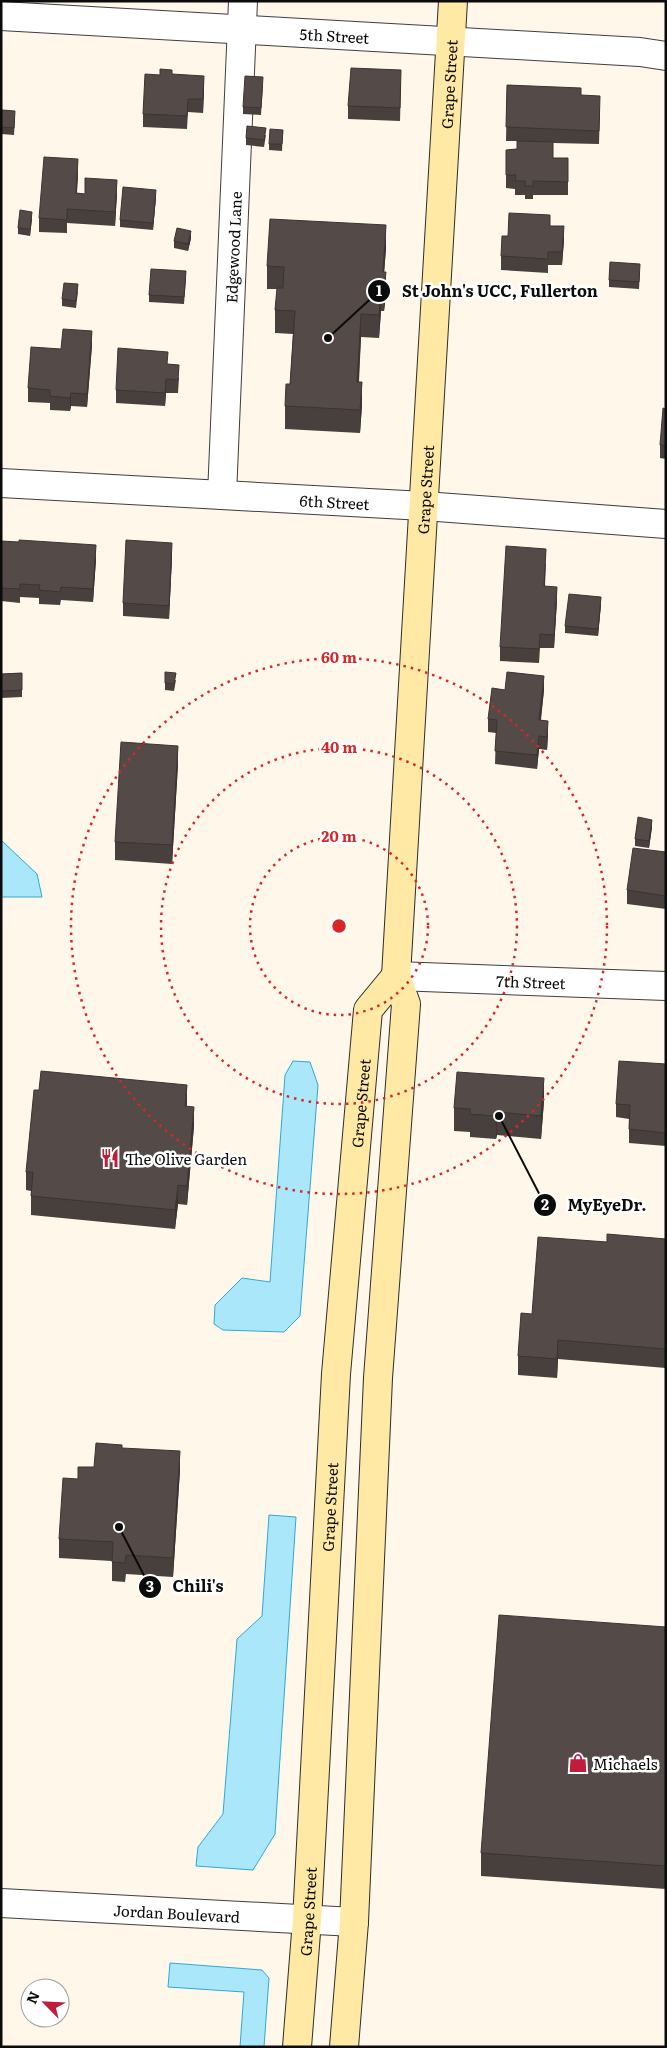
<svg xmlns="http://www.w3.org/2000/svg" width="667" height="2048" viewBox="0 0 667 2048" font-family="Literata,serif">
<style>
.water{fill:#abe7fa;stroke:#2ea9d5}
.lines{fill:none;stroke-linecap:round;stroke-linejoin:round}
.street-casing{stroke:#3e3e3e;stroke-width:30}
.secondary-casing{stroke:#2d2d2d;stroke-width:30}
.street{stroke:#fff;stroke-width:28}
.secondary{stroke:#ffe9a5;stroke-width:28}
.wall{fill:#48403d}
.shaded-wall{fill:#3b3432}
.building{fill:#544a47;stroke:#3b3432}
.ring{fill:none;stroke:#d62828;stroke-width:2.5;stroke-dasharray:2.5 5}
.labels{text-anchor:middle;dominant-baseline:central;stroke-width:5;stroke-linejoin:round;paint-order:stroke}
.street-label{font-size:15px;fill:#0b0b0b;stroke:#fff}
.poi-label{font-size:15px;fill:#0b0b0b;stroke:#fff;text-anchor:start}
.centre{fill:#d62828;stroke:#fff;stroke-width:2.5}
.ring-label{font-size:15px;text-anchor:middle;font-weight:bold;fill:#d62828;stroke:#fff;stroke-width:5;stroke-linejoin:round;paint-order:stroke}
.leader{fill:none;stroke:#0b0b0b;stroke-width:2}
.callout-dot{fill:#0b0b0b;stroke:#fff;stroke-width:2}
.mark-label{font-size:15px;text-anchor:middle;font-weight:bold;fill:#fff}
.callout-label{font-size:16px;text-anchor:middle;font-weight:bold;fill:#0b0b0b;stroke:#fff;stroke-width:5;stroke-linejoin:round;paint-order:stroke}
</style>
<rect width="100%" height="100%" fill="#fff8ea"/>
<g class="water">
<path d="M1 840 37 874 42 897H1Z"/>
<path d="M293 1061 310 1062 318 1085 300 1316 284 1332 223 1330 214 1324 215 1305 242 1278 270 1282 285 1075Z"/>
<path d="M269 1515 296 1517 275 1834 253 1870 196 1866 198 1847 223 1814 237 1639 262 1616Z"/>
<path d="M170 1963 262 1970 269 1978 264 2047H240L244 1992 168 1987Z"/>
</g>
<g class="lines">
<g class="street-casing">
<g id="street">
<path id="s1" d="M1 16 640 52 666 56"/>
<path id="s2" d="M1 483 424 506 666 524"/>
<path id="s3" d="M222 495 243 1"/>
<path id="s4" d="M396 976 666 986"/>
<path id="s5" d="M1 1903 354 1922"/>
</g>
</g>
<g class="secondary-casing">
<g id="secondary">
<path id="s6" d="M297 2047 307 1920 336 1374 368 1010 396 976"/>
<path id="s7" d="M344 2047 354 1922 378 1378 406 1004 396 976 453 1"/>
</g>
</g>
<use href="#street" class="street"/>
<use href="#secondary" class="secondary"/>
</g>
<g class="wall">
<path d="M172 74 204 89 203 113 188 112 187 129 143 127V114L160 75Z"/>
<path d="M263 84 261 115 243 114V107Z"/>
<path d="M401 84 400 121 348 119V106Z"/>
<path d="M507 85 581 95 600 109 599 144 553 143V158H568V195H533V199H525V195H515V189L506 188V150L517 149V141H506Z"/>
<path d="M1 117 15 118 14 135 1 134Z"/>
<path d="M283 130 282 151 269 150V144Z"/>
<path d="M266 135 264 147 246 145V138Z"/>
<path d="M78 172 77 193 85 194 117 193 115 226 67 223V233L39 232V218Z"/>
<path d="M156 197 153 230 120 227V220Z"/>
<path d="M32 218 30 236 18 234V228Z"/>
<path d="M550 226 564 240 562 265H548V273L501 270V256L508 236Z"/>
<path d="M191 238 188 251 174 248V241Z"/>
<path d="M386 248 384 272 386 295 384 311H381L379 338 361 337 359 382 362 405 360 433 285 429V406L290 384 293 334 275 333V310L277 289H267V266Z"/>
<path d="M640 271 639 289 609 287V280Z"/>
<path d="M186 278 184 304 149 302V295Z"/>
<path d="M78 291 76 308 62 306V299Z"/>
<path d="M92 345 87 407 71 406 70 411 50 410V403L28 402V388L61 349Z"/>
<path d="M168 364 179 378 178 393H166L165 406 116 403V390Z"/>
<path d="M666 409V459L660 458V445Z"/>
<path d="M1 541 96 559 93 602 61 600 60 605 39 604V598L20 597V603L1 601Z"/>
<path d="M172 557 169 619 123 616V603Z"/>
<path d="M546 562 545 586 557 600 554 648H540L539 663 500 661V647Z"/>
<path d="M601 604 598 636 565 633V626Z"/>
<path d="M22 673V697L1 698V674Z"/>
<path d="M176 680 174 691 165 690V683Z"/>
<path d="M505 690H544L541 720 548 734 547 750 539 749 537 769 495 764 496 733 488 732V719Z"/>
<path d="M178 764 172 864 115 860V842Z"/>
<path d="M652 827 649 848 635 846V839Z"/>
<path d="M666 852V909L627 904V890Z"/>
<path d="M666 1064V1146L629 1143V1119L616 1117V1104Z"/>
<path d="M544 1101 541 1139 497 1135 496 1139 470 1137V1132L454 1131V1108Z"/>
<path d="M187 1107 194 1126 187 1205 178 1204 175 1229 31 1215V1191L26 1190V1172Z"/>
<path d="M666 1239V1368L558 1359 557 1378 518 1375V1356L532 1314 607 1242Z"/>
<path d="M122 1448 180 1470 173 1577 126 1574 125 1582 112 1581V1561L59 1558V1539L78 1479Z"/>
<path d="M666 1627V1889L481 1876V1853Z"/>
</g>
<g class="shaded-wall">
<path d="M204 76V89L203 113V99Z"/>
<path d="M78 159V172L76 207V193Z"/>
<path d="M117 180V193L115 226V212Z"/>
<path d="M156 190V197L153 230V223Z"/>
<path d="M32 212V218L30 236V229Z"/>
<path d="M386 225V248L383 288V272Z"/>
<path d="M564 226V240L562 265V252Z"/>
<path d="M191 231V238L188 251V244Z"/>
<path d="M386 272V295L384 311V288Z"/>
<path d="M381 288V311L379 338V315Z"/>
<path d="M361 314V337L357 405V382Z"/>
<path d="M92 331V345L87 407V394Z"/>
<path d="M166 379V393L165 406V393Z"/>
<path d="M362 382V405L360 433V410Z"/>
<path d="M71 393V406L70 411V398Z"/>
<path d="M172 543V557L169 619V606Z"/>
<path d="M96 545V559L93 602V589Z"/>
<path d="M557 587V600L554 648V635Z"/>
<path d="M601 597V604L598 636V629Z"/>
<path d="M544 676V690L539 733V720Z"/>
<path d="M548 721V734L547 750V737Z"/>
<path d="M539 736V749L537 769V755Z"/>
<path d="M178 746V764L172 864V845Z"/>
<path d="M652 820V827L649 848V841Z"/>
<path d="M544 1078V1101L541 1139V1116Z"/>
<path d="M187 1085V1104L185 1125V1106Z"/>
<path d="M194 1107V1126L187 1205V1186Z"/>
<path d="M497 1112V1135L496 1139V1116Z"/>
<path d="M178 1185V1204L175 1229V1210Z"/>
<path d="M558 1340V1359L557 1378V1359Z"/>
<path d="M180 1451V1470L173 1577V1558Z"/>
</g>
<g class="building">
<path d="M351 68 401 70 400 108 348 106Z"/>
<path d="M160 69 172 70V74L204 76 203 99H188L187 116 143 114 145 74 160 75Z"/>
<path d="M245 76 263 77 261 108 243 107Z"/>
<path d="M507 85 581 88V95L600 96 599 131 506 127Z"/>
<path d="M2 110 15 111 14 128 1 127Z"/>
<path d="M247 126 266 128 264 140 246 138Z"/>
<path d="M270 129 283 130 282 144H269Z"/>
<path d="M517 141 553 142V158H568V182L533 181V186H525V181H515L516 175H506V150L517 149Z"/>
<path d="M44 157 78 159 76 193 85 194V178L117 180 115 212 67 209V220L39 218Z"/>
<path d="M123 187 156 190 153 223 120 220Z"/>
<path d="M20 210 32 212 30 229 18 228Z"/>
<path d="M509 213 550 215V226H564L562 252H548V259L501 256 502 236H508Z"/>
<path d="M270 219 386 225 383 272H386L384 288H381L379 315 361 314 357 382H362L360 410 285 406 286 384H290L295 311 275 310 277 288H283L284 267 267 266Z"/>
<path d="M177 228 191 231 188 244 174 241Z"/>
<path d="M610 262 640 264 639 282 609 280Z"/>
<path d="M151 269 186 271 184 297 149 295Z"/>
<path d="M64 283 78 284 76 301 62 299Z"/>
<path d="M63 329 92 331 87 394 71 393 70 398 50 396V390L28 388 31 347 61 349Z"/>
<path d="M118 348 168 352 167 364 179 365 178 380 166 379 165 393 116 390Z"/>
<path d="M663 408 666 409V446L660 445Z"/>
<path d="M19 540 96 545 93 589 61 587 60 592 39 590 40 585 20 584V589L1 588V541L19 542Z"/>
<path d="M126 540 172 543 169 606 123 603Z"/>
<path d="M506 546 546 549 544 586 557 587 554 635 540 634 539 649 500 647Z"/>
<path d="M569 594 601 597 598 629 565 626Z"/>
<path d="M165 672 176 673 174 684 165 683Z"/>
<path d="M507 672 544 676 539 720 548 721 547 737 539 736 537 755 495 751 497 720 488 719 492 688 505 690Z"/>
<path d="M22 673V690L1 691V674Z"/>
<path d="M121 742 178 746 172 845 115 842Z"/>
<path d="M638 817 652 820 649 841 635 839Z"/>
<path d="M633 848 666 852V896L627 890Z"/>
<path d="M619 1061 666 1064V1133L629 1129 630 1105 616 1104Z"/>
<path d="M41 1071 187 1085 185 1106 194 1107 187 1186 178 1185 175 1210 31 1196 33 1172H26L34 1090H39Z"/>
<path d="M457 1072 544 1078 541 1116 497 1112 496 1116 470 1114V1109L454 1108Z"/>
<path d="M607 1234 666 1239V1349L558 1340 557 1359 518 1356 521 1313 532 1314 538 1237 607 1242Z"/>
<path d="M96 1443 122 1445V1448L180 1451 173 1558 126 1555 125 1563 112 1562 113 1542 59 1539 63 1478 78 1479V1467H94Z"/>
<path d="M499 1615 666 1627V1866L481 1853Z"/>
</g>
<g class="ring">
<circle cx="339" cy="926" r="89"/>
<circle cx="339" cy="926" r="178"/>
<circle cx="339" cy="926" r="268"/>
</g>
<defs>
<g id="restaurant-bare" transform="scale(1.5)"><path d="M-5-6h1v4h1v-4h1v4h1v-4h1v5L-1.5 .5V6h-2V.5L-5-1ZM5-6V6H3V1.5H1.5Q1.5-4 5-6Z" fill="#c21c3b" stroke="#fff" stroke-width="2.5" paint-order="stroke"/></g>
<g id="shop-bare" transform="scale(1.5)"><path d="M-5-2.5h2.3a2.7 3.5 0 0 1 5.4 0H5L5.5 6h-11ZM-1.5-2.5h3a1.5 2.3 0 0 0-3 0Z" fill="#c21c3b" stroke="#fff" stroke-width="2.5" paint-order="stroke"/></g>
</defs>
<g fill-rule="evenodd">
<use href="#restaurant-bare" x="110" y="1158"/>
<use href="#shop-bare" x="578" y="1763"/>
</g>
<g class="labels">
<g class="street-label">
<text stroke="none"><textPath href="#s1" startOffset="334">5th Street</textPath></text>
<text stroke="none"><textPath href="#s7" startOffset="1968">Grape Street</textPath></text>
<text stroke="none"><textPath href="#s3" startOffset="248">Edgewood Lane</textPath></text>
<text stroke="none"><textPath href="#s7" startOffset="1562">Grape Street</textPath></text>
<text stroke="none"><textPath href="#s2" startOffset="334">6th Street</textPath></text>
<text stroke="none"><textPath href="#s4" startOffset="135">7th Street</textPath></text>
<text stroke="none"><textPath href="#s6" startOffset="946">Grape Street</textPath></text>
<text stroke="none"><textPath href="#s6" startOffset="541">Grape Street</textPath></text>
<text stroke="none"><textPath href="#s6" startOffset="136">Grape Street</textPath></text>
<text stroke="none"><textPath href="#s5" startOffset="176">Jordan Boulevard</textPath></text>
</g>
<g class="poi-label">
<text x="125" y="1158">The Olive Garden</text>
<text x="593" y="1763">Michaels</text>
</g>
</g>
<circle cx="339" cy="926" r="8" class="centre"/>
<g class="ring-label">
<text x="339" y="663">60 m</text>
<text x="339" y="753">40 m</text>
<text x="339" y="842">20 m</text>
</g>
<path class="leader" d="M328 338L379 291M499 1116L545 1205M119 1527L150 1587"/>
<g class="callout-dot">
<circle cx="328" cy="338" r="5"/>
<circle cx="499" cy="1116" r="5"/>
<circle cx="119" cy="1527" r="5"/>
<circle cx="379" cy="291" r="12"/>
<circle cx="545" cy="1205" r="12"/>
<circle cx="150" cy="1587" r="12"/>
</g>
<g class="mark-label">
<text x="379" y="296">1</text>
<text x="545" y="1210">2</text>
<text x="150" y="1592">3</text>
</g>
<g class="callout-label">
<text x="500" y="297">St John's UCC, Fullerton</text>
<text x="607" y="1211">MyEyeDr.</text>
<text x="198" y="1592">Chili's</text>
</g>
<rect width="667" height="2048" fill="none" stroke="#0b0b0b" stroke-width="5"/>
<g transform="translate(45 2003) rotate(294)"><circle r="24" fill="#ffffff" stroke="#9d9d9d"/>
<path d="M0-4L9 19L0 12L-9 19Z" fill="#c21c3b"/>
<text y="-8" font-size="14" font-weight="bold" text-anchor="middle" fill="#0b0b0b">N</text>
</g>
</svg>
